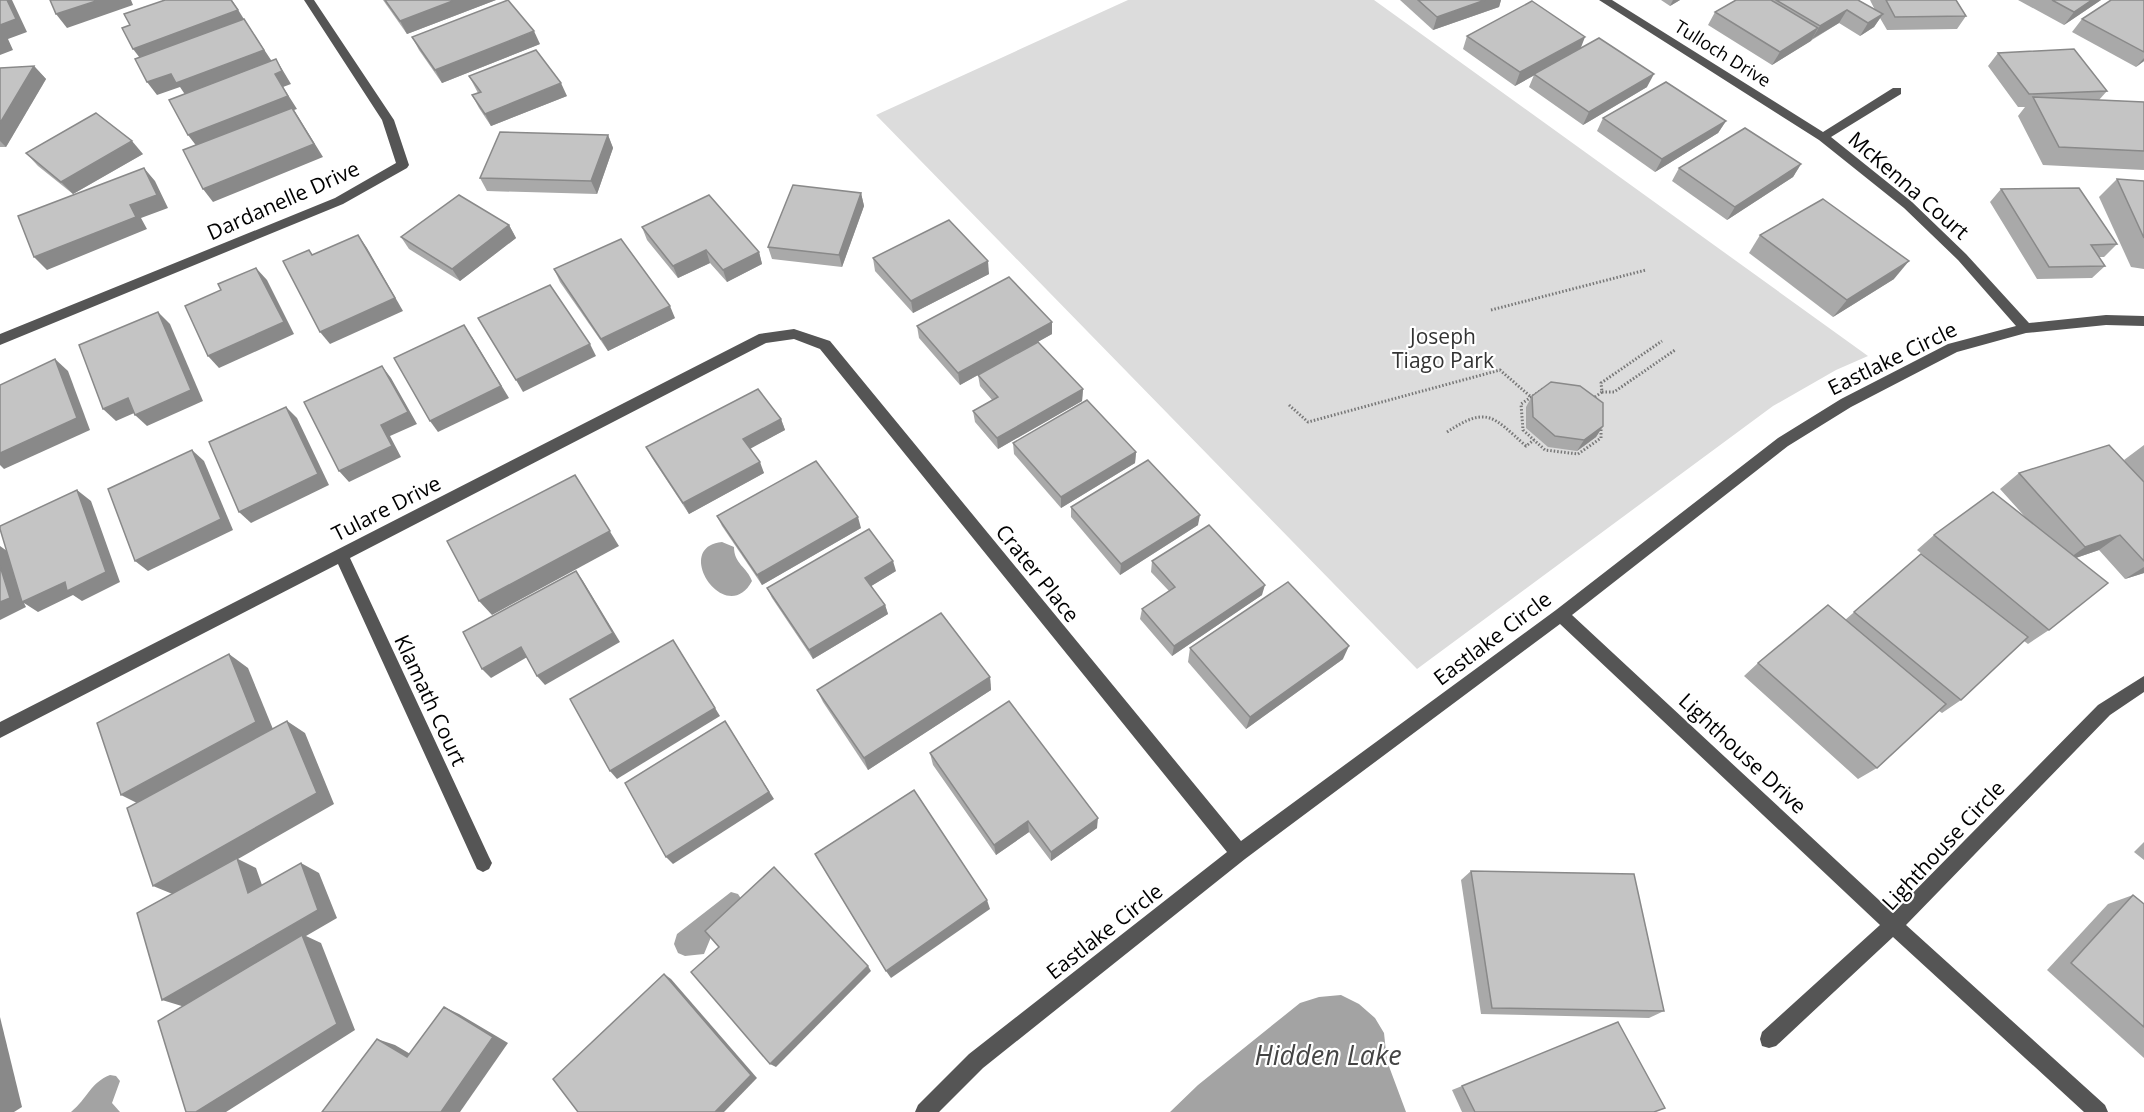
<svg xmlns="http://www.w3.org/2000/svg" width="2144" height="1112" viewBox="0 0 2144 1112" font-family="'Open Sans',sans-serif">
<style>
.green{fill:#dcdcdc}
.water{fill:#a3a3a3}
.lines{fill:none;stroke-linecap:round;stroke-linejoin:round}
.path{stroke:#777;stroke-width:3;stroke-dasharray:1.5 2;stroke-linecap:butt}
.minor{fill:#555;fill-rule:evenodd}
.wall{fill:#a9a9a9}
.shaded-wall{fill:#898989}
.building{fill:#c4c4c4;stroke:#898989;stroke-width:1.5}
.labels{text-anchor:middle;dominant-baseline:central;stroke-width:4.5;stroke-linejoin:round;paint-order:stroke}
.far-street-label{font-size:18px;fill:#000;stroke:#fff}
.street-label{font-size:21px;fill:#000;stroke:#fff}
.park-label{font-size:21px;fill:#333;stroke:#fff}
.near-water-label{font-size:27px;font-style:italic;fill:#444;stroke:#fff}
</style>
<rect width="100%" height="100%" fill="#fff"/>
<path class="green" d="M1128 0H1374L1868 356 1836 370 1773 406 1417 669 876 115Z"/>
<g class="water">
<path d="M722 542 734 547C734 564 747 567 752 581 726 629 671 547 722 542Z"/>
<path d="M731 892 738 894 742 900 711 937 704 954 685 956 678 953 674 944 677 934Z"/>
<path d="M1341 995 1359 1004 1375 1018 1384 1033 1387 1061 1406 1112H1170L1198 1085 1300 1003 1319 997Z"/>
<path d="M110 1075 116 1076 120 1081 112 1103 120 1112H71C88 1098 90 1083 110 1075Z"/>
</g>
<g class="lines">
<g class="path">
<path d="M1491 310 1646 270"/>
<path d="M1543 389 1574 394 1601 414V438L1578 454 1545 450 1523 430 1521 404Z"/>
<path d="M1602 392H1614L1675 350"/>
<path d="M1592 399 1602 392 1601 383 1662 341"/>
<path d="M1289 405 1308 422 1500 370 1531 397"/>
<path d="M1447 432C1488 405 1493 417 1526 446L1534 440"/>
</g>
<g class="minor">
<path d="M304 0H314L394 120 409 165 407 168 343 204 0 345V334L335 198 396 163 382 120Z"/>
<path d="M1599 0H1612L1823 132 1893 88H1901V94L1831 137 1912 202 1966 254 2029 323 2106 315 2144 316V326L2106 325 2026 333 1957 352 1851 407 1788 446 1572 615 1893 913 2098 705 2144 676V692L2110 715 1906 925 2105 1105 2108 1112H2084L1893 937 1776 1046 1769 1048 1762 1046 1760 1039 1762 1032 1880 925 1560 624 1245 859 983 1068 939 1112H915L918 1105 969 1054 1227 852 820 349 794 339 766 343 350 558 489 857 492 863 489 869 483 872 477 869 338 564 0 738V722L759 334 794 329 830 341 1241 841 1556 610 1778 438 1841 399 1948 344 2016 326 1958 260 1904 208 1819 140Z"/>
</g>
</g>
<g class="wall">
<path d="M383 0H496L407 34Z"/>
<path d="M1400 0H1501L1499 7 1433 30Z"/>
<path d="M1661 0H1680L1670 6Z"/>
<path d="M1736 0H1858L1875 10 1870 0H1956L1966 16 1957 29 1887 30 1880 18 1874 27 1860 36 1839 23 1772 65 1708 25 1715 12Z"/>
<path d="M2018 0H2101L2064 25Z"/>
<path d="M2144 0V61L2136 67 2072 32 2082 19Z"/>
<path d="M1467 36 1580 49 1647 87 1583 125 1529 87 1534 75 1515 86 1463 49Z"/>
<path d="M412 37 540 44 442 83 419 50Z"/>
<path d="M1998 53 2107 91 2099 100 2144 102V170L2043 165 2018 116 2025 107H2018L1988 66Z"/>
<path d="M34 66 46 79 6 147H0V68Z"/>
<path d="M469 76 567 96 491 126 479 108 472 95 478 93Z"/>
<path d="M1603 118 1726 121 1718 133 1655 172 1597 131Z"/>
<path d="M608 135 613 148 597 194 487 191 480 178Z"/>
<path d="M26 153 143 154 73 194 38 166Z"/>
<path d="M1801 164 1793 177 1727 220 1672 181 1679 168Z"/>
<path d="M2117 179 2144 181V269L2131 267 2099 197Z"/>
<path d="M2001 189 2117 244 2104 257H2099L2105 266 2092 278 2037 279 1990 202Z"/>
<path d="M861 193 864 206 842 267 772 259 768 247Z"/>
<path d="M509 225 516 238 460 281 409 249 401 237Z"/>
<path d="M642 227 759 252 762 264 727 282 710 263 678 278 647 240Z"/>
<path d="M1760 235 1894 279 1833 317 1749 253Z"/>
<path d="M873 258 989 274 913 313 875 271Z"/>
<path d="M554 269 675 318 608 351 560 282Z"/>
<path d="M1052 322V334L960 385 919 338 917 326Z"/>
<path d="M978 375 1083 389 1082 401 998 449 975 422 973 411 992 400 980 386Z"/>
<path d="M1532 396 1603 426 1596 437 1577 451 1548 447 1526 428V407Z"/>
<path d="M781 419 785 430 750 448 764 473 689 514 652 458 646 447Z"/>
<path d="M1013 443 1136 452 1135 463 1061 508 1014 454Z"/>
<path d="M2144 445V573L2125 579 2099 550 2076 558 2049 630 2028 644 2024 641 1961 700 1942 713 1939 711 1877 768 1858 779 1744 676 1758 663 1845 620 1904 569 1929 560 1917 550 1934 535 2027 519 2000 489 2019 473 2126 463 2124 460Z"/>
<path d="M1071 507 1198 525 1120 575 1071 517Z"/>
<path d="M717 516 861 528 762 585 722 526Z"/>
<path d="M1152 561 1262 595 1172 656 1140 619 1142 609 1169 591 1151 572Z"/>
<path d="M896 571 871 586 885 605 888 614 813 659 772 598 767 588Z"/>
<path d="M1190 648 1343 659 1246 729 1188 662Z"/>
<path d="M990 677 991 690 868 770 823 702 817 690Z"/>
<path d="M930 753 1097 828 1051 861 1029 832 996 855 933 765Z"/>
<path d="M2144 842V860L2134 852Z"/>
<path d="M1471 871 1664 1011 1649 1018 1481 1014 1461 880Z"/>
<path d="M2133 895 2144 904V1058L2047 970 2108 904Z"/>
<path d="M1462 1086 1654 1112H1462L1452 1090Z"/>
</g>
<g class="shaded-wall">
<path d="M7 0H12L27 32 8 39 13 50 0 55V25Z"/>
<path d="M99 0H131L133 5 67 28 56 14Z"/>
<path d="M232 0 247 24 143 62 133 49Z"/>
<path d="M455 0H496L407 34 400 21Z"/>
<path d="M1485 0H1501L1499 7 1433 30 1437 17Z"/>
<path d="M1673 0H1680L1670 6Z"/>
<path d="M2092 0H2101L2064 25 2074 12Z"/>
<path d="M1847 10 1839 23 1812 39 1820 26Z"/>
<path d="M1883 14 1874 27 1860 36 1868 23Z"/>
<path d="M244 19 273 63 186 96 180 87 157 95 147 82Z"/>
<path d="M1818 28 1811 41 1772 65 1780 52Z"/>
<path d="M534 31 540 44 442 83 435 70Z"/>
<path d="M1585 37 1580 50 1515 86 1520 72Z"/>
<path d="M2144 58V61L2136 67Z"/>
<path d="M276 59 291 84 283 87 297 109 294 110 323 157 213 202 203 189 198 148 188 135 275 74Z"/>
<path d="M34 66 46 79 6 147 0 141V123Z"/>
<path d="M1654 74 1647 87 1583 125 1589 112Z"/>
<path d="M561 83 567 96 491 126 485 114Z"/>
<path d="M1726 121 1718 133 1655 172 1662 159Z"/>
<path d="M608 135 613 148 597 194 591 181Z"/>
<path d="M132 141 143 154 73 194 61 182Z"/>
<path d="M1801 164 1793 177 1727 220 1735 207Z"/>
<path d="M144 168 155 181 168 208 141 218 147 229 47 270 34 257 130 205Z"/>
<path d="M861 193 864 206 842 267 839 255Z"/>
<path d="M509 225 516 238 460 281 452 269Z"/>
<path d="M358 235 367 248 403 311 330 344 320 332Z"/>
<path d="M706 250 710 263 678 278 673 266Z"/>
<path d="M759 252 762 264 727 282 723 270Z"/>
<path d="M988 261 989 274 913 313 911 301Z"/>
<path d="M1909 261 1894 279 1833 317 1847 300Z"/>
<path d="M256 268 267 280 294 334 219 368 208 356Z"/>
<path d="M670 306 675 318 608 351 601 339Z"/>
<path d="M158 312 170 324 203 401 147 426 135 415Z"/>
<path d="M1052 322V334L960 385 958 373Z"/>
<path d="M472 337 509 398 438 432 430 421Z"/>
<path d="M590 344 596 356 523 392 516 380Z"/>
<path d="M55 359 68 371 90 430 4 469 0 465V453Z"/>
<path d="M382 366 391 378 417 424 390 436 401 457 349 482 339 471 381 425Z"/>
<path d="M1083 389 1082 401 998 449 997 438Z"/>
<path d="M128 398 141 410 116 421 103 409Z"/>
<path d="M286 407 297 418 329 485 251 523 239 512Z"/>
<path d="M781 419 785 430 748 450 743 439Z"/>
<path d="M1603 426 1596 437 1577 451 1584 440Z"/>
<path d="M192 450 204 461 233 530 148 571 135 561Z"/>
<path d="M1136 452 1135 463 1061 508V497Z"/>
<path d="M760 462 764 473 689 514 683 503Z"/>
<path d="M575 475 619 546 492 615 479 601Z"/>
<path d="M77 490 91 501 120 582 82 601 73 595 38 612 24 603 26 607 0 620V546L7 551Z"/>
<path d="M1200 515 1198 525 1120 575 1121 564Z"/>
<path d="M858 517 861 528 762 585 757 575Z"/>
<path d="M2120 535 2099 550 2064 562 2085 547Z"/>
<path d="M893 561 896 571 868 588 865 578Z"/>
<path d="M2144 567V573L2125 579Z"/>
<path d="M576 571 583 581 620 642 545 685 537 676Z"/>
<path d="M1265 585 1262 595 1172 656 1174 646Z"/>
<path d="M885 605 888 614 813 659 809 650Z"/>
<path d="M673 640 720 716 617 779 610 771Z"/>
<path d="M1349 646 1343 659 1246 729 1250 717Z"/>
<path d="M521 647 529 656 491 678 482 669Z"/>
<path d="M229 654 248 668 275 734 143 806 121 795Z"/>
<path d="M990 677 991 690 868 770 864 758Z"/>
<path d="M287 721 305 733 334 804 238 859 256 868 268 902 248 893 175 895 153 886Z"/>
<path d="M725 721 774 799 673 864 666 857Z"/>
<path d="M1098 818 1097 828 1051 861V852Z"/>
<path d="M1028 821 1029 832 996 855 994 845Z"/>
<path d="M301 863 319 873 337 918 306 936 321 943 355 1030 226 1112H196L185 1007 162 1000Z"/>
<path d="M987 900 990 909 891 978 886 971Z"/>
<path d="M868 966 871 971 776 1067 770 1064Z"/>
<path d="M664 974 671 979 757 1078 724 1112H715Z"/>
<path d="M444 1007 459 1014 508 1043 460 1112H441Z"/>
<path d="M0 1017 22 1107 14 1112H0Z"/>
<path d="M377 1039 395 1045 424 1062 407 1057Z"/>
</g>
<g class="building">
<path d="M0 0H7L16 19 0 25Z"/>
<path d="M50 0H99L56 14Z"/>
<path d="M165 0H231L238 10 133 49 122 28 130 25 124 14Z"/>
<path d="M385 0H455L400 21Z"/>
<path d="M508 0 534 31 435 70 412 37Z"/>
<path d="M1418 0H1485L1437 17Z"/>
<path d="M1736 0H1771L1818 28 1780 52 1715 12Z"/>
<path d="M1776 0H1858L1883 14 1868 23 1847 10 1820 26Z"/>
<path d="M1886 0H1956L1966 16 1895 17Z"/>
<path d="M2052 0H2092L2074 12Z"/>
<path d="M2111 0H2144V52L2082 19Z"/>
<path d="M1532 1 1585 37 1520 72 1467 36Z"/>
<path d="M244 19 264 50 176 83 171 74 147 82 135 59Z"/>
<path d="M1599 38 1654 74 1589 112 1534 74Z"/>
<path d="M2074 49 2107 91 2029 94 1998 53Z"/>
<path d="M536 50 561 83 485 114 472 95 481 92 469 76Z"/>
<path d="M276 59 282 71 275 74 288 96 188 135 169 100Z"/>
<path d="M34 66 0 123V68Z"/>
<path d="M1666 82 1726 121 1662 159 1603 118Z"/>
<path d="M2033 97 2144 102V151L2059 147Z"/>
<path d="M292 108 314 144 203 189 183 150Z"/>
<path d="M96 113 132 141 61 182 26 153Z"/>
<path d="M1745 128 1801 164 1735 207 1679 168Z"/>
<path d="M500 132 608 135 591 181 480 178Z"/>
<path d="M144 168 157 195 130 205 136 217 34 257 18 216Z"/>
<path d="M2117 179 2144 181V238Z"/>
<path d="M793 185 861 193 839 255 768 247Z"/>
<path d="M2079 188 2117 244 2091 245 2105 266 2049 267 2001 189Z"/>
<path d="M459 195 509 225 452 269 401 237Z"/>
<path d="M709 195 759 252 723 270 706 250 673 266 642 227Z"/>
<path d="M1823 199 1909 261 1847 300 1760 235Z"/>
<path d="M949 220 988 261 911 301 873 258Z"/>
<path d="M358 235 395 298 320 332 283 261 309 250 312 255Z"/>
<path d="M621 239 670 306 601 339 554 269Z"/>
<path d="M256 268 284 322 208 356 185 306 221 290 218 284Z"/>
<path d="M1009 277 1052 322 958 373 917 326Z"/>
<path d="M550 285 590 344 516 380 478 318Z"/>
<path d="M158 312 191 390 135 415 128 398 103 409 79 345Z"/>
<path d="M464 325 501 386 430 421 394 358Z"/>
<path d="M1038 342 1083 389 997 438 973 411 998 397 978 375Z"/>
<path d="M55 359 77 418 0 453V385Z"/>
<path d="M382 366 408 412 381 425 392 446 339 471 304 402Z"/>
<path d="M1551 382 1580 386 1603 403V426L1584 440 1555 436 1533 417 1532 396Z"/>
<path d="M758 389 781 419 743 439 760 462 683 503 646 447Z"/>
<path d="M1087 400 1136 452 1061 497 1013 443Z"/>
<path d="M286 407 318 474 239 512 209 442Z"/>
<path d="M2109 445 2144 482V561L2120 535 2085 547 2019 473Z"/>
<path d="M192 450 221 519 135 561 108 489Z"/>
<path d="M1148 460 1200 515 1121 564 1071 507Z"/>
<path d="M816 461 858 517 757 575 717 516Z"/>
<path d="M575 475 610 531 479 601 447 541Z"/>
<path d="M77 490 106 572 67 591 65 582 22 602 0 529V526Z"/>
<path d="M1993 492 2108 583 2049 630 1934 535Z"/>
<path d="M1209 525 1265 585 1174 646 1142 609 1175 587 1152 561Z"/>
<path d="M869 529 893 561 865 578 885 605 809 650 767 588Z"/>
<path d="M1921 554 2028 637 1961 700 1854 612Z"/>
<path d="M0 566 10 598 0 602Z"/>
<path d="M576 571 613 633 537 676 521 647 482 669 463 632Z"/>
<path d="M1288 582 1349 646 1250 717 1190 648Z"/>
<path d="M1828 605 1946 704 1877 768 1758 663Z"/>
<path d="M941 613 990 677 864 758 817 690Z"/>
<path d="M673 640 715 708 610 771 570 699Z"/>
<path d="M229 654 256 722 121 795 97 723Z"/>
<path d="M1009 701 1098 818 1051 852 1028 821 994 845 930 753Z"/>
<path d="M287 721 317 793 153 886 127 808Z"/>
<path d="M725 721 769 792 666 857 625 783Z"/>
<path d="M914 790 987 900 886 971 815 854Z"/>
<path d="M237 858 248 893 301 863 318 910 162 1000 137 913Z"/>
<path d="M774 867 868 966 770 1064 691 972 719 947 705 931Z"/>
<path d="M1471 871 1634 874 1664 1011 1492 1008Z"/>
<path d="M2133 895 2144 904V1027L2071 963Z"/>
<path d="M302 935 337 1024 196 1112H186L158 1021Z"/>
<path d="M664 974 751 1075 715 1112H578L553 1079Z"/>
<path d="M444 1007 493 1037 441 1112H322L377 1039 407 1057Z"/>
<path d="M1618 1022 1665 1108 1654 1112H1475L1462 1086Z"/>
</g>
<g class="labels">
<g class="far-street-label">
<text transform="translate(1723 53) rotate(32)">Tulloch Drive</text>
</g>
<g class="street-label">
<text transform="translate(1909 185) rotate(41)">McKenna Court</text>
<text transform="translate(283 200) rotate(-24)">Dardanelle Drive</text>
<text transform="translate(1892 358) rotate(-26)">Eastlake Circle</text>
<text transform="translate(386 508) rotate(-27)">Tulare Drive</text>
<text transform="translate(1038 573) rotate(51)">Crater Place</text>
<text transform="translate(1492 638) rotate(-37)">Eastlake Circle</text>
<text transform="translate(431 700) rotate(65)">Klamath Court</text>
<text transform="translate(1743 753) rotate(43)">Lighthouse Drive</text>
<text transform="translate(1943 845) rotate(-47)">Lighthouse Circle</text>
<text transform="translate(1104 931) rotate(-38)">Eastlake Circle</text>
</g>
<g class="park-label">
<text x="1443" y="336">Joseph<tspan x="1443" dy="24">Tiago Park</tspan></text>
</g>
<g class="near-water-label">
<text x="1328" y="1054">Hidden Lake</text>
</g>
</g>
</svg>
